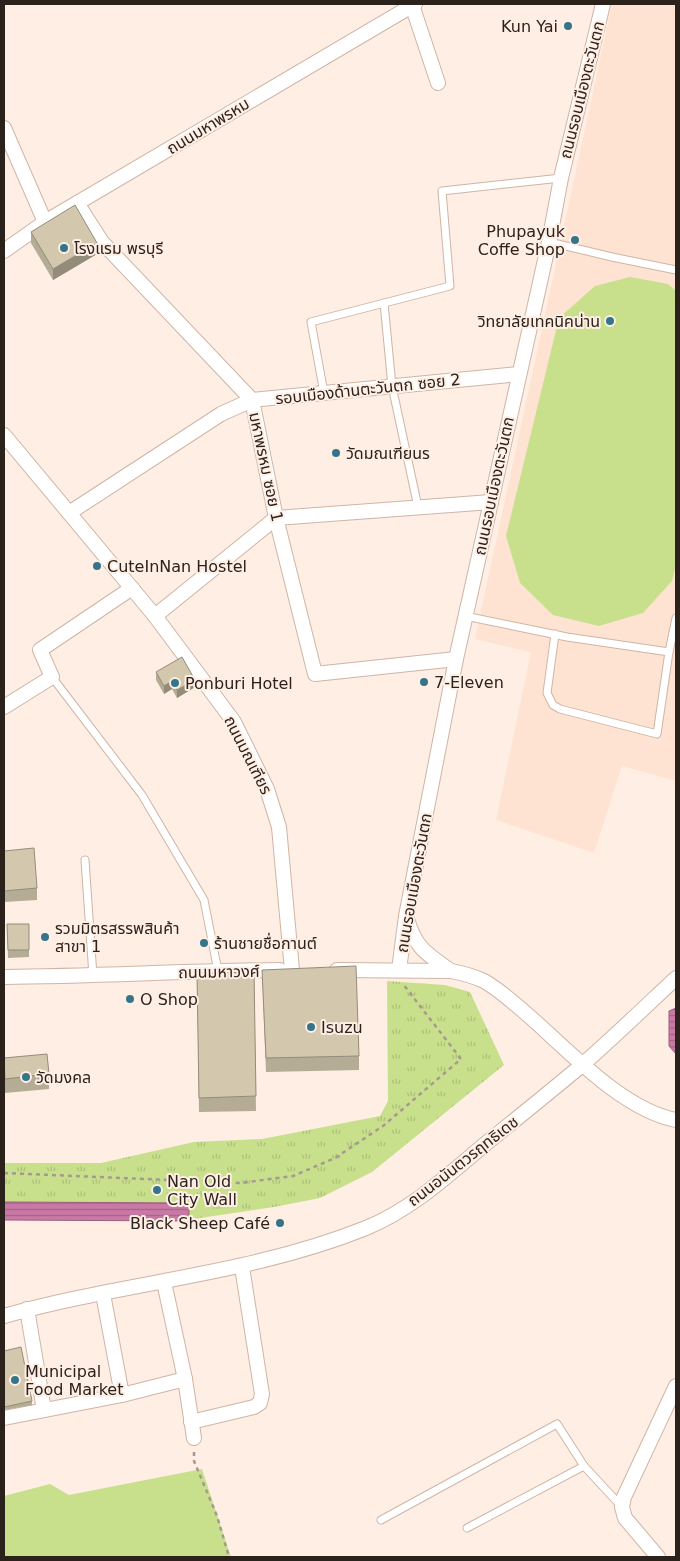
<svg xmlns="http://www.w3.org/2000/svg" width="680" height="1561" viewBox="0 0 680 1561" font-family="'DejaVu Sans','Noto Sans Thai',sans-serif">
<style>
.built{fill:#ffe3d2}
.grass{fill:#c8e08c}
.park{fill:url(#park-tufts)}
.water{fill:url(#water-rules);stroke:#9b5f7d}
.lines{fill:none;stroke-linecap:round;stroke-linejoin:round}
.lane-casing{stroke:#cfb5a5;stroke-width:9}
.street-casing{stroke:#cfb5a5;stroke-width:16}
.path{stroke:#a79991;stroke-width:2.5;stroke-dasharray:4 4;stroke-linecap:butt}
.lane{stroke:#fff;stroke-width:7}
.street{stroke:#fff;stroke-width:14}
.wall{fill:#b5ac96}
.shaded-wall{fill:#948c7a}
.building{fill:#d3c8ae;stroke:#948c7a}
.poi-dot{fill:#36748a;stroke:#feeee4;stroke-width:2}
.labels{text-anchor:middle;dominant-baseline:central;stroke-width:4;stroke-linejoin:round;paint-order:stroke}
.poi-label{font-size:16px;fill:#2c221c;stroke:#feeee4;text-anchor:start}
.street-label{font-size:16px;fill:#2c221c;stroke:#feeee4}
</style>
<defs>
<pattern id="park-tufts" width="24" height="20" patternUnits="userSpaceOnUse" patternTransform="scale(1.25)"><rect width="24" height="20" fill="#c8e08c"/><path d="M3 7l-1-3M5 7V3M7 7l1-3M15 17l-1-3M17 17v-4M19 17l1-3" fill="none" stroke="#acc078"/></pattern>
<pattern id="water-rules" width="6" height="5" patternUnits="userSpaceOnUse" patternTransform="scale(1.25)"><rect width="6" height="5" fill="#ca79a6"/><path d="M0 2.5h6" fill="none" stroke="#a46386"/></pattern>
</defs>
<rect width="100%" height="100%" fill="#feeee4"/>
<path class="built" d="M612 4H676V781L622 766 594 853 496 820 531 652 475 639Z"/>
<g class="grass">
<path d="M630 277 668 284 676 291V564L672 581 643 613 599 626 553 615 520 583 506 536 559 318 595 286Z"/>
<path d="M202 1469 231 1557H4V1496L50 1484 69 1495Z"/>
</g>
<path class="park" d="M387 981 445 985 470 992 504 1065 372 1172 320 1198 274 1207 193 1219 4 1218V1163H101L194 1142 262 1139 380 1116 388 1101Z"/>
<g class="water">
<path d="M676 1008V1054L669 1046V1011Z"/>
<path d="M4 1202 189 1203V1221L4 1220Z"/>
</g>
<g class="lines">
<g class="lane-casing">
<g id="lane">
<path d="M549 242 612 257 676 270"/>
<path d="M384 303 392 386 418 507"/>
<path d="M324 393 311 322 450 286 442 191 561 178"/>
<path d="M465 616 567 637 669 652"/>
<path d="M555 634 547 693 553 705 560 709 657 734 669 652 676 618"/>
<path d="M52 677 142 795 204 900 218 971"/>
<path d="M85 860 93 976"/>
<path d="M381 1520 557 1424 584 1466 622 1507"/>
<path d="M467 1528 584 1466"/>
</g>
</g>
<g class="street-casing">
<g id="street">
<path d="M412 5 438 83"/>
<path d="M4 128 45 222"/>
<path d="M77 203 102 242 252 400 276 518 315 674 456 659"/>
<path d="M4 251 45 222 415 4"/>
<path d="M4 435 155 616 234 722 267 789 279 827 292 970"/>
<path d="M69 513 221 414 252 400 519 374"/>
<path d="M155 616 276 518 491 502"/>
<path d="M4 707 52 677 40 650 132 588"/>
<path d="M407 919C416 949 427 954 451 971"/>
<path d="M337 970 451 971C462 973 473 976 484 981 500 990 515 1004 529 1016 569 1051 623 1110 676 1120"/>
<path d="M399 970 406 916 456 659 549 242 561 178 603 4"/>
<path d="M4 977C96 976 188 971 280 970"/>
<path d="M164 1282 185 1379 194 1438"/>
<path d="M103 1294 122 1395"/>
<path d="M27 1309 44 1410"/>
<path d="M4 1316C123 1282 249 1275 366 1228 413 1209 450 1173 489 1141 520 1116 551 1091 582 1065 614 1037 645 1007 676 978"/>
<path d="M4 1418 122 1395 185 1379"/>
<path d="M191 1422 254 1407 260 1403 262 1394 242 1267"/>
<path d="M658 1557 625 1518 622 1507 624 1497 676 1386"/>
</g>
</g>
<g class="path">
<path d="M4 1173 240 1183 293 1176 335 1158 383 1126 461 1059 403 984"/>
<path d="M194 1452V1461L217 1516 229 1557"/>
</g>
<use href="#lane" class="lane"/>
<use href="#street" class="street"/>
</g>
<g class="wall">
<path d="M31 232 97 254 53 280 31 243Z"/>
<path d="M156 672 195 687 177 698 172 689 164 694 156 680Z"/>
<path d="M4 851 37 888V900L4 902Z"/>
<path d="M7 924H29V957L8 958Z"/>
<path d="M262 970 359 1056V1070L266 1072Z"/>
<path d="M254 972 256 1111 199 1112 197 973Z"/>
<path d="M4 1058 49 1074V1089L5 1093 4 1082Z"/>
<path d="M4 1351 32 1401V1405L4 1410Z"/>
</g>
<g class="shaded-wall">
<path d="M97 243V254L53 280V269Z"/>
<path d="M195 680V687L177 698V690Z"/>
<path d="M172 681V689L164 694V686Z"/>
</g>
<g class="building">
<path d="M75 205 97 243 53 269 31 232Z"/>
<path d="M182 657 195 680 177 690 172 681 164 686 156 672Z"/>
<path d="M34 848 37 888 4 891V851Z"/>
<path d="M7 924H29V950H8Z"/>
<path d="M356 966 359 1056 266 1058 262 970Z"/>
<path d="M254 972 256 1096 199 1098 197 973Z"/>
<path d="M47 1054 49 1074 5 1079 4 1058Z"/>
<path d="M21 1347 32 1401 4 1407V1351Z"/>
</g>
<g class="poi-dot">
<circle cx="568" cy="26" r="5"/>
<circle cx="575" cy="240" r="5"/>
<circle cx="64" cy="248" r="5"/>
<circle cx="610" cy="321" r="5"/>
<circle cx="336" cy="453" r="5"/>
<circle cx="97" cy="566" r="5"/>
<circle cx="424" cy="682" r="5"/>
<circle cx="175" cy="683" r="5"/>
<circle cx="45" cy="937" r="5"/>
<circle cx="204" cy="943" r="5"/>
<circle cx="130" cy="999" r="5"/>
<circle cx="311" cy="1027" r="5"/>
<circle cx="26" cy="1077" r="5"/>
<circle cx="157" cy="1190" r="5"/>
<circle cx="280" cy="1223" r="5"/>
<circle cx="15" cy="1380" r="5"/>
</g>
<g class="labels">
<g class="poi-label">
<text x="558" y="26" text-anchor="end">Kun Yai</text>
<text x="565" y="231" text-anchor="end">Phupayuk<tspan x="565" dy="18">Coffe Shop</tspan></text>
<text x="74" y="248">โรงแรม พรบุรี</text>
<text x="600" y="321" text-anchor="end">วิทยาลัยเทคนิคน่าน</text>
<text x="346" y="453">วัดมณเฑียนร</text>
<text x="107" y="566">CuteInNan Hostel</text>
<text x="434" y="682">7-Eleven</text>
<text x="185" y="683">Ponburi Hotel</text>
<text x="55" y="928">รวมมิตรสรรพสินค้า<tspan x="55" dy="18">สาขา 1</tspan></text>
<text x="214" y="943">ร้านชายชื่อกานต์</text>
<text x="140" y="999">O Shop</text>
<text x="321" y="1027">Isuzu</text>
<text x="36" y="1077">วัดมงคล</text>
<text x="167" y="1181">Nan Old<tspan x="167" dy="18">City Wall</tspan></text>
<text x="270" y="1223" text-anchor="end">Black Sheep Café</text>
<text x="25" y="1371">Municipal<tspan x="25" dy="18">Food Market</tspan></text>
</g>
<g class="street-label">
<text transform="translate(582 90) rotate(-76)">ถนนรอบเมืองตะวันตก</text>
<text transform="translate(208 126) rotate(-31)">ถนนมหาพรหม</text>
<text transform="translate(368 389) rotate(-6)">รอบเมืองด้านตะวันตก ซอย 2</text>
<text transform="translate(266 467) rotate(78)">มหาพรหม ซอย 1</text>
<text transform="translate(494 486) rotate(-78)">ถนนรอบเมืองตะวันตก</text>
<text transform="translate(248 755) rotate(63)">ถนนมณเฑียร</text>
<text transform="translate(414 883) rotate(-80)">ถนนรอบเมืองตะวันตก</text>
<text transform="translate(219 972) rotate(-1)">ถนนมหาวงศ์</text>
<text transform="translate(463 1161) rotate(-38)">ถนนอนันตวรฤทธิเดช</text>
</g>
</g>
<rect width="680" height="1561" fill="none" stroke="#2c221c" stroke-width="10"/>
</svg>
